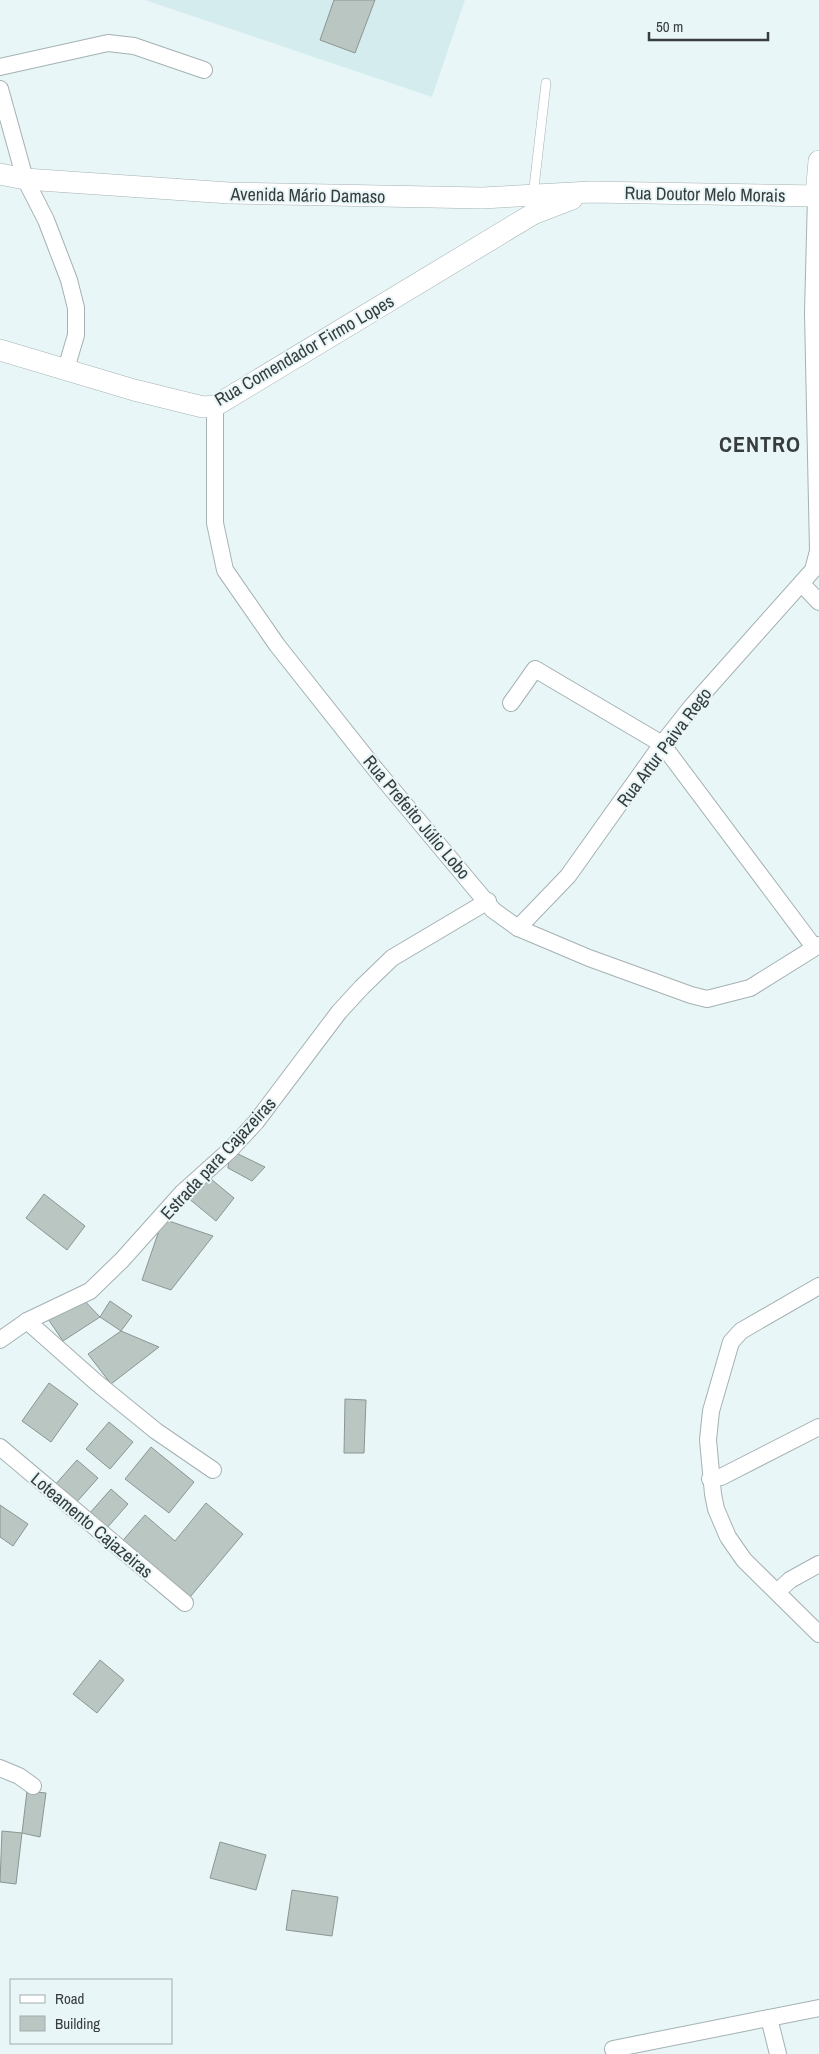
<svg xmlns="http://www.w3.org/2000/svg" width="819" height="2054" viewBox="0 0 819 2054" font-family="'Archivo Narrow',sans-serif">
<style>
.built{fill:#d5ecef}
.building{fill:#bac6c2;stroke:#8b9692}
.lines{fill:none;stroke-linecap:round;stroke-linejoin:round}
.service-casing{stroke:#a5b1b3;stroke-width:10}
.minor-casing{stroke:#a5b1b3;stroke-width:18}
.tertiary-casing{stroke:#a5b1b3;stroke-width:22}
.service{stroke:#fff;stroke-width:9}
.minor{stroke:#fff;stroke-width:16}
.tertiary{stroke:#fff;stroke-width:21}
.labels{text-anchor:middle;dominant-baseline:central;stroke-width:4;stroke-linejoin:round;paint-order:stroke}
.street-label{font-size:18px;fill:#373c3d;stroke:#e8f6f8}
.district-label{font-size:22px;font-weight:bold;letter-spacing:1px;fill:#373c3d;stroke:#e8f6f8}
</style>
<rect width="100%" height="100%" fill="#e8f6f8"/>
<path class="built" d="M145 0H465L432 97Z"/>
<g class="building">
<path d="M334 0H375L355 53 320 40Z"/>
<path d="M230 1150 265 1167 252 1181 228 1168Z"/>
<path d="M200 1170 234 1198 216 1221 182 1193Z"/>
<path d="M44 1194 85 1226 67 1250 26 1218Z"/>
<path d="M163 1219 213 1236 171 1290 142 1280Z"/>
<path d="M80 1296 100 1317 63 1341 48 1319Z"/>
<path d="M110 1301 132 1316 121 1331 100 1317Z"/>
<path d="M121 1331 159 1347 111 1384 88 1354Z"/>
<path d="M49 1383 78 1404 51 1442 22 1421Z"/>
<path d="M345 1399 366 1400 364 1453H344Z"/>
<path d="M109 1422 133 1442 110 1469 86 1449Z"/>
<path d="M151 1447 194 1482 169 1513 125 1479Z"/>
<path d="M77 1460 98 1478 75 1504 54 1486Z"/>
<path d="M111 1489 128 1504 106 1529 89 1514Z"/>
<path d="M206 1503 243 1534 185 1603 118 1546 145 1515 175 1541Z"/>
<path d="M0 1505 28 1524 13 1546 0 1537Z"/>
<path d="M100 1660 124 1680 97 1713 73 1694Z"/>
<path d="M27 1791 46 1793 40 1837 22 1833Z"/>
<path d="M2 1831 22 1833 16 1884 0 1882Z"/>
<path d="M220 1842 266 1855 256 1890 210 1878Z"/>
<path d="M292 1890 338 1897 332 1936 286 1930Z"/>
</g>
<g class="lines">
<g class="service-casing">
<path id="service" d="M533 196 546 83"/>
</g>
<g class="minor-casing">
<g id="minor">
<path d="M0 67 108 43 134 46 204 70"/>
<path d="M0 89 25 179 46 220 69 280 76 308V335L66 369"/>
<path d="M215 406V523L225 570 277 645 376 770 493 910 518 928 589 958 691 995 707 999 750 988 819 945"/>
<path d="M802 584 819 602"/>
<path d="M511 703 535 669 662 744 814 947"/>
<path d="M518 928 568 876 662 744 692 706 813 570 818 551 813 313 816 196H819"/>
<path d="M819 1286 741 1331 731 1342 711 1411 708 1440 713 1494 716 1509 728 1537 744 1560 819 1634"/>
<path d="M27 1321 97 1383 156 1431 213 1470"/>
<path d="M0 1340 27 1321 90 1291 122 1260 182 1193 230 1150 256 1122 339 1012 362 987 392 958 488 901"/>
<path d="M0 1447 185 1603"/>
<path d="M710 1479 721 1477 819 1427"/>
<path d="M777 1592 790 1580 819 1564"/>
<path d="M0 1768 19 1776 33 1786"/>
<path d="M769 2018 778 2054"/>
<path d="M613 2049 819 2008"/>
</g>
</g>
<g class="tertiary-casing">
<g id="tertiary">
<path d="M0 174 25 179 229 193 482 198 591 192 816 196 819 161"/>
<path d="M0 350 134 390 203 407 215 406 533 214 572 199"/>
</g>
</g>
<use href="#service" class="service"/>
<use href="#minor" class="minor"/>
<use href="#tertiary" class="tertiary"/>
</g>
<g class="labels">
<g class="street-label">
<text transform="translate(705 194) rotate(1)">Rua Doutor Melo Morais</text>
<text transform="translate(308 195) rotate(1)">Avenida Mário Damaso</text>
<text transform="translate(304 350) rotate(-30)">Rua Comendador Firmo Lopes</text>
<text transform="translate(664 747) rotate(-53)">Rua Artur Paiva Rego</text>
<text transform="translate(417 817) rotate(50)">Rua Prefeito Júlio Lobo</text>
<text transform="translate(218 1158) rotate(-47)">Estrada para Cajazeiras</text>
<text transform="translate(92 1525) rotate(40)">Loteamento Cajazeiras</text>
</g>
<g class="district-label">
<text x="760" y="444">CENTRO</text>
</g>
</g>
<rect x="10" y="1979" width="162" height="65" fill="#e8f6f8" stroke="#a1acad"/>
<rect x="20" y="1995" width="25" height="8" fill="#ffffff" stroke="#a1acad"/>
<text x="55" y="2004" font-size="15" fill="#373c3d">Road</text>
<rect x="20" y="2016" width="25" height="15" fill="#bac6c2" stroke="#a1acad"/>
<text x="55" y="2029" font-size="15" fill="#373c3d">Building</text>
<path d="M649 32v8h119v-8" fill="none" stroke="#373c3d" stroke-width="2.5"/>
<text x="656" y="32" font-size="15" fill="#373c3d" stroke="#e8f6f8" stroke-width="4" paint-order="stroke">50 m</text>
</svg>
